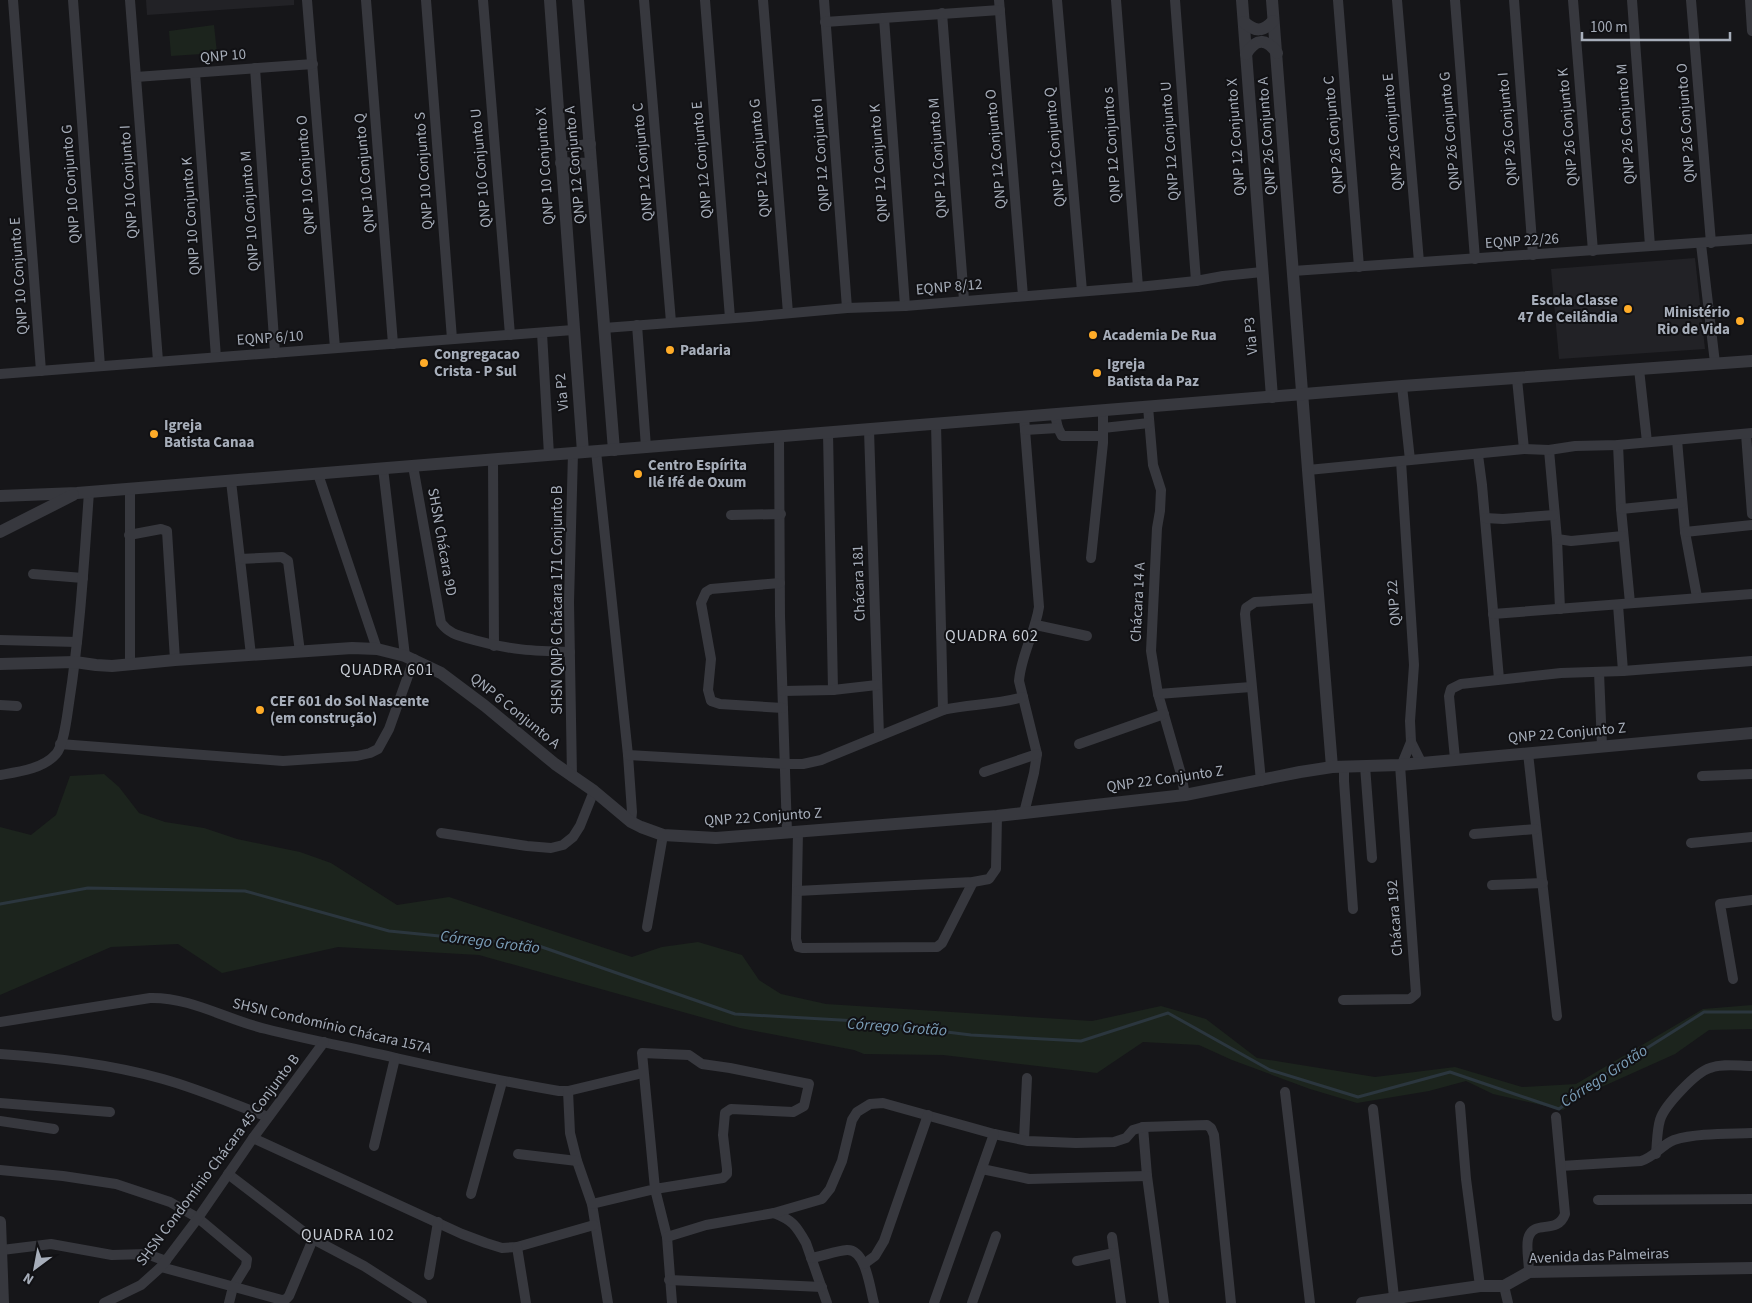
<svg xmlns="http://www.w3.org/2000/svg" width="1752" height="1303" viewBox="0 0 1752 1303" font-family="'Source Sans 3',sans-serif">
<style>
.built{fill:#222226}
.green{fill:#1c241d}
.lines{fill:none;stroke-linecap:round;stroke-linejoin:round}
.stream{stroke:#2b363e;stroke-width:3}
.minor{stroke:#37383e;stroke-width:10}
.tertiary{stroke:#37383e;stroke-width:12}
.poi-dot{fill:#ffac28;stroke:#111114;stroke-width:2}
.labels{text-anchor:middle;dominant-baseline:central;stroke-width:4;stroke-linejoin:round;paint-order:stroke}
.street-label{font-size:15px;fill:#a7aeba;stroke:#111114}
.poi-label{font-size:15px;font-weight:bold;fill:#a7aeba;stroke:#111114;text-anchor:start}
.neighbourhood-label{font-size:16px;letter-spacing:1px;fill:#c8cdd5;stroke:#111114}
.water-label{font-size:16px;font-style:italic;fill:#7b9eb8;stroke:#111114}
</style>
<rect width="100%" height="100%" fill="#161619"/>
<g class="built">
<path d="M146 0H294V5L147 15Z"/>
<path d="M1695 258 1705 349 1559 359 1551 269Z"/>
</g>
<g class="green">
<path d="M214 25 217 53 171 56 169 31Z"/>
<path d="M104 774 119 787 139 813 165 822 204 828 237 839 300 852 331 863 397 905 449 897 632 957 662 947 698 942 742 955 759 980 781 994 826 1004 1092 1021 1161 1006 1206 1019 1257 1058 1375 1077 1455 1067 1522 1087 1576 1084 1703 1009 1752 1005V1029L1709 1030 1675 1054 1586 1094 1563 1110 1493 1094 1466 1081 1429 1091 1357 1103 1310 1089 1232 1060 1199 1045 1143 1042 1097 1073 943 1055 864 1054 854 1050 740 1028 479 955 338 947 222 973 178 944 111 947 0 995V827L31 835 56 815 70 776Z"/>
</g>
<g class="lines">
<path class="stream" d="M0 904 88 888 245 891 389 931 539 946 735 1014 858 1021 971 1035 1081 1041 1168 1013 1270 1070 1358 1097 1450 1072 1559 1109 1598 1079 1704 1012H1752"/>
<g class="minor">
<path d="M13 0 41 371"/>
<path d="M73 0 100 366"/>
<path d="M130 0 158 361"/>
<path d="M307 0 335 348"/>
<path d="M366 0 393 344"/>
<path d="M426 0 452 339"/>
<path d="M483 0 510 335"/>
<path d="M644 0 671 322"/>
<path d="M705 0 730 318"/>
<path d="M763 0 788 313"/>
<path d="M824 0 847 308"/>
<path d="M999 0 1023 296"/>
<path d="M1057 0 1082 291"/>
<path d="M1116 0 1138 287"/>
<path d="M1175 0 1196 281"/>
<path d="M1338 0 1359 267"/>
<path d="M1397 0 1419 262"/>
<path d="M1455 0 1475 259"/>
<path d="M1514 0 1533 255"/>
<path d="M1573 0 1593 251"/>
<path d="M1632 0 1650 246"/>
<path d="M1691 0 1711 243"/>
<path d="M1750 0 1752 31"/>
<path d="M942 13 964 300"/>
<path d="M884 18 905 306"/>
<path d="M825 22 1000 10"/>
<path d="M255 68 275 353"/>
<path d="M195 73 216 357"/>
<path d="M136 77 313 64"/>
<path d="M1701 244 1715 363"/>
<path d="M1293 271 1752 239"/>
<path d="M637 325 646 447"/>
<path d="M604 328 749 317 847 308 905 306 1138 287 1196 281 1223 276 1262 272"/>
<path d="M542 333 549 455"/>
<path d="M1639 369 1647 442"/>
<path d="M0 374 573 330"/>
<path d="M1517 379 1524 449"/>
<path d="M1402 386 1410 460"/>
<path d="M1148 407 1153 465 1161 490 1160 511 1157 528 1151 651 1158 694 1181 774 1185 795"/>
<path d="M1055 415 1058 428 1062 436H1103"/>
<path d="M1024 417 1039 607C1035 633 1021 655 1019 681L1037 754 1034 773 1024 813"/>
<path d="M936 424 943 710"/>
<path d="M1103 428 1149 423"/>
<path d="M869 430 879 736"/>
<path d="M1025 430 1058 428"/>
<path d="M828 433 833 690"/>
<path d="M1746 434 1752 514"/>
<path d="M779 436 780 616 787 832"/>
<path d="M1677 440 1685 532 1697 597"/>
<path d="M1618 445 1621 509 1630 603"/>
<path d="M1549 450 1557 539 1560 609"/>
<path d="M596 451 628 755 632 812 631 822"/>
<path d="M1478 455 1482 485 1499 679"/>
<path d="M493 460 494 646"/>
<path d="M1401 461 1414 665 1410 721 1411 742 1421 762"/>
<path d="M413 466 441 623C450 635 461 636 474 640 509 650 534 651 570 652"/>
<path d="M383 468 405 656"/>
<path d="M1308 470 1524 449 1549 450 1575 446 1618 445 1752 433"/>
<path d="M318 474 377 649"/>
<path d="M231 481 251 655"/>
<path d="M130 488V663"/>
<path d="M1621 509 1682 503"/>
<path d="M731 515 781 514"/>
<path d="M1485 518 1503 519 1554 515"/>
<path d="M1685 532 1752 525"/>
<path d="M129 535 161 529 167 531 175 660"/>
<path d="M1557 539 1571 541 1623 536"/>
<path d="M1091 558 1103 443V411"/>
<path d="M240 559 282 557 288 561 300 652"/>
<path d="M33 574 83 578"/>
<path d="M780 583 711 589 706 592 701 603 711 659 708 690 711 701 720 704 783 708"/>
<path d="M1618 605 1623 671"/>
<path d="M1493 614 1752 594"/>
<path d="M1036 625 1087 636"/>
<path d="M0 640 77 642"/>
<path d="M1599 672 1602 746"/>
<path d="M783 691 833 690 877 685"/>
<path d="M1158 694 1251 687"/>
<path d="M0 705 17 706"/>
<path d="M60 744 283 761 357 756 370 753 378 749 389 729 414 659"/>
<path d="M1079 744 1164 714"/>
<path d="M1528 753 1557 1016"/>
<path d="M628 755 786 764H803L821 760 943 710C969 704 996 705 1023 697"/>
<path d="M1455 759 1449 696 1451 689 1461 684 1561 673 1623 671 1752 661"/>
<path d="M1402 764 1411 742"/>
<path d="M1344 766V781L1353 909"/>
<path d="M1365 766 1372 858"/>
<path d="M984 772 1037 754"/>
<path d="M0 775C18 772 43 769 56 754 64 745 67 716 69 703 80 633 84 563 89 492"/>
<path d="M1702 776 1752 774"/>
<path d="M572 777 569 602 573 453"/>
<path d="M1261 781 1245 614 1246 608 1255 602 1318 598"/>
<path d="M798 831 796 939 798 947 802 948 937 947 942 943 973 882"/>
<path d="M441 833 527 846 551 848 563 845 573 837 580 826 594 791"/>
<path d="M1474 834 1536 829"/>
<path d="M1691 843 1752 837"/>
<path d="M1492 885 1543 883"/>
<path d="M797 891 973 882 989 879 996 869 997 816"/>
<path d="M647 927 663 835"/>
<path d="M1733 979 1720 904 1752 900"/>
<path d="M1343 1000 1410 999 1416 994 1400 765"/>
<path d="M0 1022 150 998C191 997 227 1020 266 1029 309 1040 353 1048 396 1058 450 1070 504 1082 559 1091H568L643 1073"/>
<path d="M0 1054C55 1058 110 1064 163 1079 199 1089 233 1104 268 1117"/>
<path d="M568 1091 570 1133 577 1161 592 1204 608 1303"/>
<path d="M1285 1092 1310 1303"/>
<path d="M0 1103 110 1112"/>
<path d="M1460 1106 1466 1179 1480 1286"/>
<path d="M1373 1109 1394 1297"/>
<path d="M0 1121 54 1129"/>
<path d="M1143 1127 1147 1176 1164 1303"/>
<path d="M253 1138 462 1234 486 1243 502 1248 517 1247 594 1225"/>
<path d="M1024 1140 1027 1078"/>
<path d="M374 1146 395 1058"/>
<path d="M518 1154 577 1161"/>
<path d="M1656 1154C1657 1143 1657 1130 1660 1120 1664 1106 1696 1072 1710 1068 1723 1063 1738 1066 1752 1066"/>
<path d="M1561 1166 1641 1161C1655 1157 1661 1145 1674 1140 1697 1133 1728 1134 1752 1133"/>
<path d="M982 1169 1029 1179 1147 1176"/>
<path d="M0 1170 63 1176 116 1184 170 1202 198 1218 247 1259 246 1266 233 1287 229 1303"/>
<path d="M228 1174 313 1239 364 1266 422 1303"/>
<path d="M471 1194 502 1082"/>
<path d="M1598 1200 1752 1199"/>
<path d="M592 1204 655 1189 723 1178 727 1174V1169L723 1135 725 1113 731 1109 793 1112 804 1106 809 1084 730 1068 702 1064 689 1055 642 1053 655 1189 667 1237 672 1303"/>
<path d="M774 1213C792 1220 796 1225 806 1243L827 1303"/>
<path d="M667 1237 706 1225 774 1213 822 1199 830 1189 842 1161 852 1120 857 1112 870 1104 883 1103 994 1134 1028 1141 1076 1143 1114 1142 1126 1138 1133 1130 1143 1127 1207 1125 1211 1128 1214 1135 1231 1303"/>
<path d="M1112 1237 1121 1303"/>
<path d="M517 1247 526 1303"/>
<path d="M2 1250 51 1244 112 1255 147 1254 166 1261"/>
<path d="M811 1258C823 1256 835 1251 847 1250 866 1249 870 1289 874 1303"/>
<path d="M1077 1261 1114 1253"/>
<path d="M864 1264 875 1256 884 1241 928 1115"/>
<path d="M161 1267 282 1300 286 1299 289 1296 313 1239"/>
<path d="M1529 1272C1529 1262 1526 1249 1528 1239 1533 1218 1557 1236 1565 1214L1556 1117"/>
<path d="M429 1275 438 1222"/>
<path d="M669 1280 822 1287"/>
<path d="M1504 1286 1508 1303"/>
<path d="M104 1303 141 1285 161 1267 198 1218 253 1138 324 1042"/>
<path d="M934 1303 994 1134"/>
<path d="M972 1303 996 1236"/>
</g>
<g class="tertiary">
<path d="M550 0 583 452"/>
<path d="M578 0 614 450"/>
<path d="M1242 0 1272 397"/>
<path d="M1272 0 1308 470 1332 767"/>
<path d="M1244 22C1255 32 1263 32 1273 21"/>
<path d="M1246 54C1256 38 1266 38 1277 53"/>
<path d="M561 146H581L590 144"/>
<path d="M561 163 591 164"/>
<path d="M0 496 77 493 1402 386 1752 361"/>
<path d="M0 532 73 495"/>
<path d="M0 664 75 662 96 665 112 666 175 660 352 648 377 649 405 656 441 673 485 706 555 764 594 791 631 822 641 827 663 835 716 838 997 816 1185 795 1300 772 1332 767 1400 765 1752 733"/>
<path d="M0 1222 3 1303"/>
<path d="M1362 1303 1480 1286H1504L1529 1272 1752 1268"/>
</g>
</g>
<g class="poi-dot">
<circle cx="1628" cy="309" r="5"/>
<circle cx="1740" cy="321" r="5"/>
<circle cx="1093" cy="335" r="5"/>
<circle cx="670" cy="350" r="5"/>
<circle cx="424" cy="363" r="5"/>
<circle cx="1097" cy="373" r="5"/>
<circle cx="154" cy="434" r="5"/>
<circle cx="638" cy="474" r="5"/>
<circle cx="260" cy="710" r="5"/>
</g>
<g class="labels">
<g class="street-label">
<text transform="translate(223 56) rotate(-5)">QNP 10</text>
<text transform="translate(1686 123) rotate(-94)">QNP 26 Conjunto O</text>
<text transform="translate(1626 124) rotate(-94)">QNP 26 Conjunto M</text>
<text transform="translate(1568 127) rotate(-95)">QNP 26 Conjunto K</text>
<text transform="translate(1508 129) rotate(-95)">QNP 26 Conjunto I</text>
<text transform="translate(1450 131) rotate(-95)">QNP 26 Conjunto G</text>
<text transform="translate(1393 132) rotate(-95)">QNP 26 Conjunto E</text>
<text transform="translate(1334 135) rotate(-95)">QNP 26 Conjunto C</text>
<text transform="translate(1267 136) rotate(-94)">QNP 26 Conjunto A</text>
<text transform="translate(1236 137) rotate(-94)">QNP 12 Conjunto X</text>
<text transform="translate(1170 141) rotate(-94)">QNP 12 Conjunto U</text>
<text transform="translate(1112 145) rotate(-94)">QNP 12 Conjunto s</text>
<text transform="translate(1055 147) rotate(-95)">QNP 12 Conjunto Q</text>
<text transform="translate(996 149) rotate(-95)">QNP 12 Conjunto O</text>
<text transform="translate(821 155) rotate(-94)">QNP 12 Conjunto I</text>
<text transform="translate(760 158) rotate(-95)">QNP 12 Conjunto G</text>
<text transform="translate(938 158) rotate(-94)">QNP 12 Conjunto M</text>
<text transform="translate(702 160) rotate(-95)">QNP 12 Conjunto E</text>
<text transform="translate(643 162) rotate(-95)">QNP 12 Conjunto C</text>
<text transform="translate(879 163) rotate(-94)">QNP 12 Conjunto K</text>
<text transform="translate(575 165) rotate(-95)">QNP 12 Conjunto A</text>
<text transform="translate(545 166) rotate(-94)">QNP 10 Conjunto X</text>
<text transform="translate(481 168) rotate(-95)">QNP 10 Conjunto U</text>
<text transform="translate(424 171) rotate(-94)">QNP 10 Conjunto S</text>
<text transform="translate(365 173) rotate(-95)">QNP 10 Conjunto Q</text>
<text transform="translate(306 175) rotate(-94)">QNP 10 Conjunto O</text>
<text transform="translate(129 182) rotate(-94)">QNP 10 Conjunto I</text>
<text transform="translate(71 184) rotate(-94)">QNP 10 Conjunto G</text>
<text transform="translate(250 211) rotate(-94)">QNP 10 Conjunto M</text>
<text transform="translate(191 216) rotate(-94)">QNP 10 Conjunto K</text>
<text transform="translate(1522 241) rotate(-4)">EQNP 22/26</text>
<text transform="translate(19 276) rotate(-94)">QNP 10 Conjunto E</text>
<text transform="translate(949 287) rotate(-5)">EQNP 8/12</text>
<text transform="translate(1251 336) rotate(-95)">Via P3</text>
<text transform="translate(270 338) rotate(-4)">EQNP 6/10</text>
<text transform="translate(562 392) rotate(-95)">Via P2</text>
<text transform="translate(442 542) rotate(80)">SHSN Chácara 9D</text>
<text transform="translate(859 583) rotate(-92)">Chácara 181</text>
<text transform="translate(557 600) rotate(-90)">SHSN QNP 6 Chácara 171 Conjunto B</text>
<text transform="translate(1138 602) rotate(-87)">Chácara 14 A</text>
<text transform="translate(1394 603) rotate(-95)">QNP 22</text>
<text transform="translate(515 711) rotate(39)">QNP 6 Conjunto A</text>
<text transform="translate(1567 733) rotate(-5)">QNP 22 Conjunto Z</text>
<text transform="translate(1165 779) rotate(-8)">QNP 22 Conjunto Z</text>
<text transform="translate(763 817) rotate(-4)">QNP 22 Conjunto Z</text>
<text transform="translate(1395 918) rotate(-94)">Chácara 192</text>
<text transform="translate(332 1026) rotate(13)">SHSN Condomínio Chácara 157A</text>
<text transform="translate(218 1160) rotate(-53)">SHSN Condomínio Chácara 45 Conjunto B</text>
<text transform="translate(1599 1256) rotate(-2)">Avenida das Palmeiras</text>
</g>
<g class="poi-label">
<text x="1618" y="300" text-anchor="end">Escola Classe<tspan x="1618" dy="17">47 de Ceilândia</tspan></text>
<text x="1730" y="312" text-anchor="end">Ministério<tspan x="1730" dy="17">Rio de Vida</tspan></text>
<text x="1103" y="335">Academia De Rua</text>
<text x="680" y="350">Padaria</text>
<text x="434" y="354">Congregacao<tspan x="434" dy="17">Crista - P Sul</tspan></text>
<text x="1107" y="364">Igreja<tspan x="1107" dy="17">Batista da Paz</tspan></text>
<text x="164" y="425">Igreja<tspan x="164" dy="17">Batista Canaa</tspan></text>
<text x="648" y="465">Centro Espírita<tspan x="648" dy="17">Ilé Ifé de Oxum</tspan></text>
<text x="270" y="701">CEF 601 do Sol Nascente<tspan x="270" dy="17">(em construção)</tspan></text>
</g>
<g class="neighbourhood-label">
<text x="992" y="636">QUADRA 602</text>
<text x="387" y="670">QUADRA 601</text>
<text x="348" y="1235">QUADRA 102</text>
</g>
<g class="water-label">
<text transform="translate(490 942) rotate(7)">Córrego Grotão</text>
<text transform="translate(897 1027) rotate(4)">Córrego Grotão</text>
<text transform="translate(1604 1076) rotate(-33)">Córrego Grotão</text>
</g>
</g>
<g transform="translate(35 1268) rotate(212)" stroke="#111114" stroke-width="4" paint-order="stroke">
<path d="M0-4L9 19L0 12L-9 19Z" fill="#a7aeba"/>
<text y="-8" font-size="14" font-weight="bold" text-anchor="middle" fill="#a7aeba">N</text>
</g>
<path d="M1582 32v8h148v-8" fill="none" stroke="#a7aeba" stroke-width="2.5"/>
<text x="1590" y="32" font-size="15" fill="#a7aeba" stroke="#111114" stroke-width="4" paint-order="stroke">100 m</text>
</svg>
